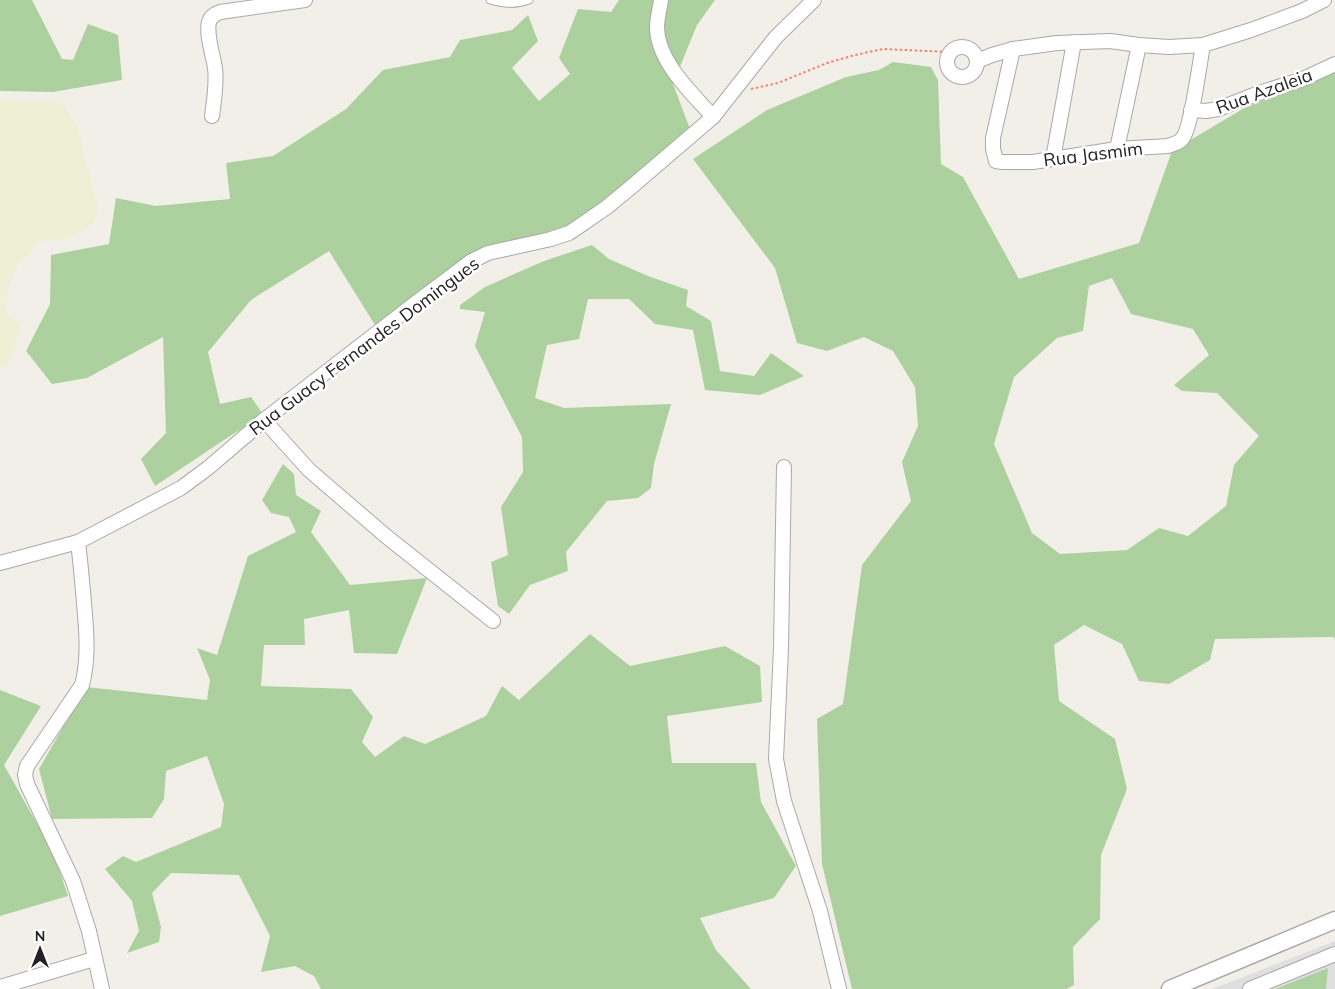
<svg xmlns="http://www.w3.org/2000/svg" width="1335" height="989" viewBox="0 0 1335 989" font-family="Mulish,sans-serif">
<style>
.residential{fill:#e0dfdf}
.farmland{fill:#eef0d5}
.forest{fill:#add19e;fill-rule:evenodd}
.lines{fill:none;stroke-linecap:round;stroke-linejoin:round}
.service-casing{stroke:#a9a9a9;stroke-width:9}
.minor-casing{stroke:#a9a9a9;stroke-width:16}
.tertiary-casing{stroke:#a9a9a9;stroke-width:19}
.path{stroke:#fa8072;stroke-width:2;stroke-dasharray:2.5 2.5;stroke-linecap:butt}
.service{stroke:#fff;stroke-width:7}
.minor{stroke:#fff;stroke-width:14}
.tertiary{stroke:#fff;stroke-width:16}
.labels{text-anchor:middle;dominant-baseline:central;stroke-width:5;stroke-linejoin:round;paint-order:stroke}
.street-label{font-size:18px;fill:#222;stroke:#fff}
</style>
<rect width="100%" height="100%" fill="#f2efe9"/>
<path class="residential" d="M1335 941V989H1211L1238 979Z"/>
<path class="farmland" d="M0 100 60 102 76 122 98 210 94 223 69 239 40 241 29 252 17 267 9 285 5 312 21 325 8 365 0 367Z"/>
<g class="forest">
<path d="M0 0H32L62 59 73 60 88 24 118 35 122 80 53 92 0 91Z"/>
<path d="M619 0H715L697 25 673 84 690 129 639 178 564 234 484 250 375 325 329 251 251 300 208 352 220 404 251 397 263 414 155 486 141 459 166 433 163 337 87 378 52 384 26 351 50 304 51 255 109 244 116 198 156 206 230 199 226 163 273 156 346 109 383 70 450 57 460 40 512 30 528 15 538 41 512 68 539 101 570 74 559 58 578 9 611 12Z"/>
<path d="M893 62 931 67 938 80 941 164 963 177 1019 279 1139 243 1172 151 1246 107 1335 71V641L1334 637 1215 639 1210 660 1169 684 1139 681 1122 644 1084 625 1054 645 1059 701 1115 739 1127 789 1101 855 1100 919 1073 947 1074 985 1067 989H852L822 864 817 719 843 704 862 565 911 501 902 462 918 426 915 387 893 351 864 337 827 351 797 343 775 268 693 159 767 110 846 77 879 70ZM1112 278 1131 314 1193 329 1209 355 1174 385 1182 391 1217 393 1259 436 1234 465 1226 506 1188 536 1159 528 1127 550 1060 554 1032 533 994 444 1014 377 1057 338 1083 331 1089 286Z"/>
<path d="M592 245 609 259 648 276 688 290 686 306 711 321 720 371 754 376 771 353 804 376 760 395 705 390 693 330 655 324 629 299H588L579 339 547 345 535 398 564 408 671 404 654 464 651 488 638 498 607 501 566 552 568 571 530 585 509 614 498 606 491 562 508 555 501 507 523 472 522 437 475 346 485 312 460 309V305L485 287 544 261Z"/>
<path d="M283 464 294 474 296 495 321 511 311 532 350 585 427 578 397 654 354 653 349 610 304 619 305 645H264L261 686 351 689 373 717 362 742 375 757 404 736 425 744 486 716 502 686 519 700 590 634 630 666 725 646 760 666 762 702 667 716 672 763H756L761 802 796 866 774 898 700 918 716 950 751 989H321L314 976 295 966 261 972 270 936 239 875 171 873 152 893 161 927 159 942 127 953 139 931 132 901 105 869 123 856 136 862 221 827 224 804 207 756 166 771 164 799 152 818 52 819 39 769 86 687 207 700 210 680 197 648 217 655 248 556 296 532 289 517 271 513 262 500Z"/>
<path d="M0 690 41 706 4 765 54 854 68 896 0 916Z"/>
<path d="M1328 968 1326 989H1275Z"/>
</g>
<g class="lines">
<g class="service-casing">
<path id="service" d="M490 0C504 4 515 5 529 0"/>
</g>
<g class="minor-casing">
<g id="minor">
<path d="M661 0C660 8 657 18 657 27 657 61 691 92 713 117"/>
<circle cx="962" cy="62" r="15"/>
<path d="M1013 49 993 138V149L996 161 1002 162H1033L1117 149 1168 146C1173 144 1179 143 1182 139 1191 130 1200 61 1203 45"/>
<path d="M977 61 992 55 1013 49 1057 43 1110 41 1139 45 1169 47 1203 45 1251 30 1302 11 1324 0"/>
<path d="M1191 110 1206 111 1218 109 1259 93 1303 79 1335 64"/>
<path d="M212 116C214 100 217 84 215 68 213 54 206 36 209 22 211 16 215 14 220 12L305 0"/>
<path d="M1117 149 1139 45"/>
<path d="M1053 159 1074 42"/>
<path d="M264 420 309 470 387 537 493 621"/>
<path d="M784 467 781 648 776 759 784 801 820 911 839 989"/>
<path d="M78 542C81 566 83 591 85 615 87 639 88 662 82 685L27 766 25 775 27 784 73 881 89 931 102 989"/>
<path d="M0 563 78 542 181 488 208 468 264 420 413 305 470 262 488 253 551 239 569 233 578 227 607 207 630 188 713 117 776 37 814 0"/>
<path d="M0 987 94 959"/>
<path d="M1250 989 1335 954"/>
</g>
</g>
<g class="tertiary-casing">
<path id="tertiary" d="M1170 989 1335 920"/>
</g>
<path class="path" d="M751 89 778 83 827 63 855 55 883 49 949 52"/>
<use href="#service" class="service"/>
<use href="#minor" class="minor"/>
<use href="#tertiary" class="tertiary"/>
</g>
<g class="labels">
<g class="street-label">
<text transform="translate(1264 91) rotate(-20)">Rua Azaleia</text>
<text transform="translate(1093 154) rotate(-7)">Rua Jasmim</text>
<text transform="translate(364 346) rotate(-37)">Rua Guacy Fernandes Domingues</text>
</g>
</g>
<g transform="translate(40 949)" stroke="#ffffff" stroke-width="4" paint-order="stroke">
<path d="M0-4L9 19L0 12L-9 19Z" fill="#222222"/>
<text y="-8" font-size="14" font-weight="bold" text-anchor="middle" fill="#222222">N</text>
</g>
</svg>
